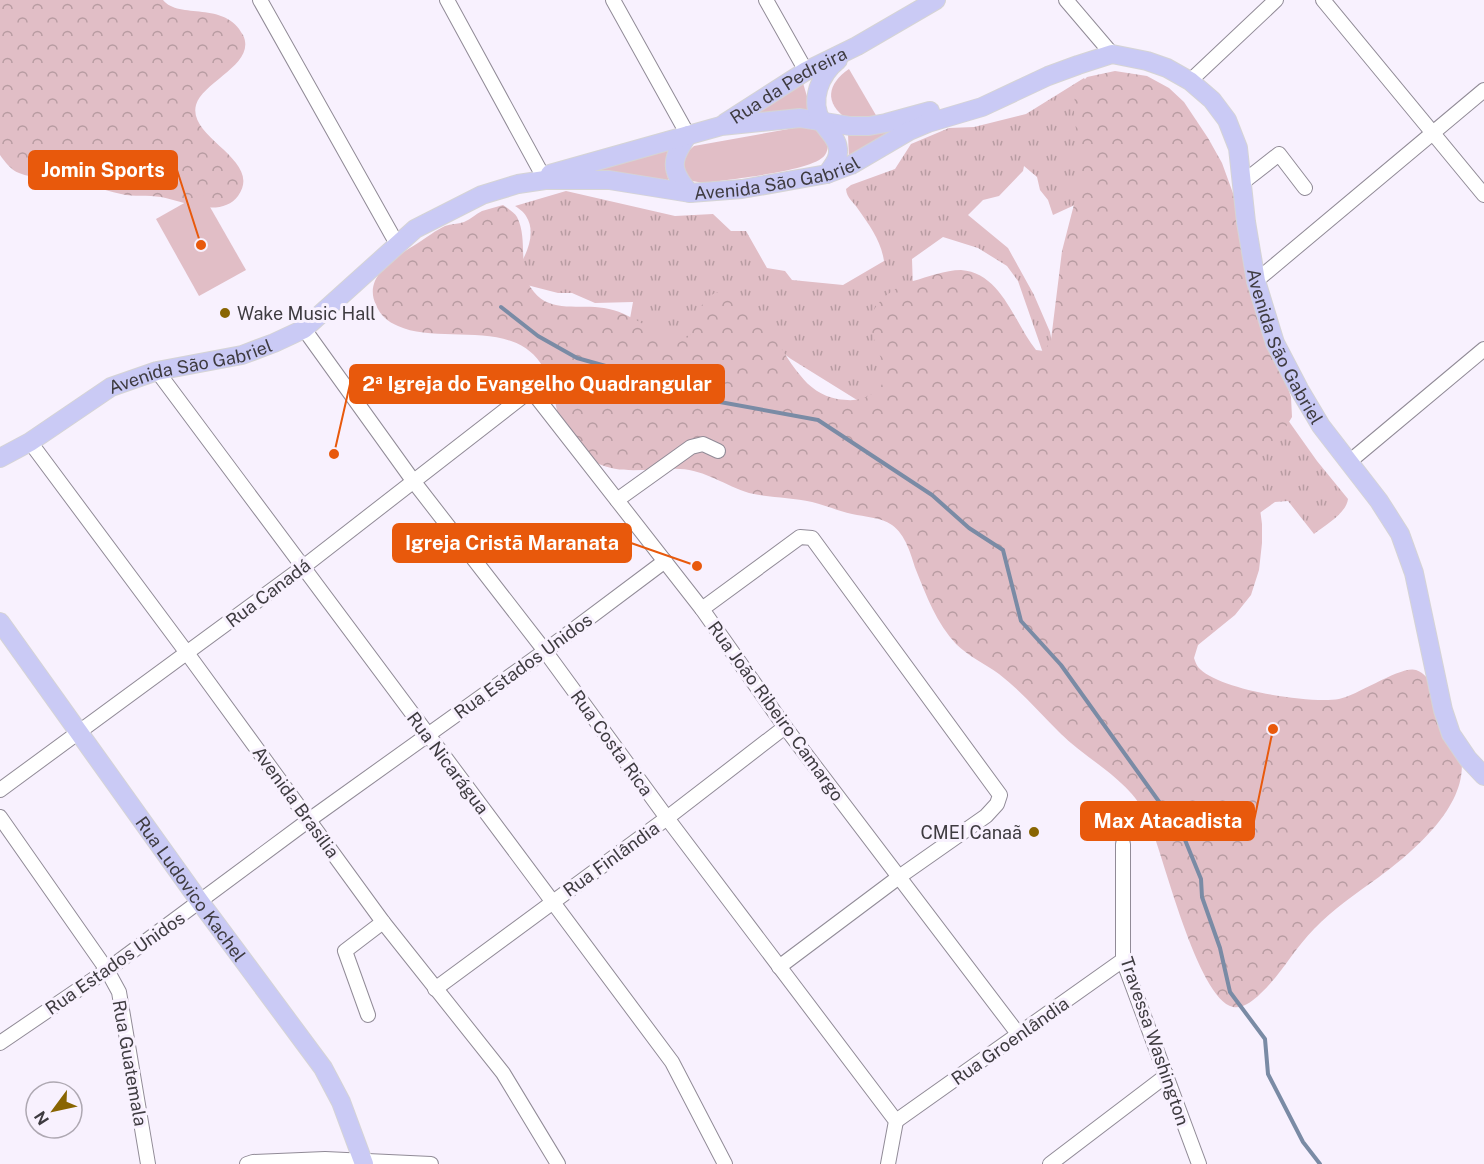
<svg xmlns="http://www.w3.org/2000/svg" width="1484" height="1164" viewBox="0 0 1484 1164" font-family="'Public Sans',sans-serif">
<style>
.grass{fill:url(#grass-tufts)}
.forest{fill:url(#forest-crowns)}
.green{fill:#e1bec6}
.lines{fill:none;stroke-linecap:round;stroke-linejoin:round}
.stream{stroke:#7a8ba5;stroke-width:4}
.minor-casing{stroke:#918b97;stroke-width:16}
.major-casing{stroke:#d5d4d5;stroke-width:20}
.minor{stroke:#fff;stroke-width:14}
.major{stroke:#cacaf5;stroke-width:18}
.poi-dot{fill:#896502;stroke:#f8f1fe;stroke-width:2}
.labels{text-anchor:middle;dominant-baseline:central;stroke-width:6;stroke-linejoin:round;paint-order:stroke}
.street-label{font-size:18px;fill:#3e3b40;stroke:#f8f1fe}
.poi-label{font-size:18px;fill:#3e3b40;stroke:#f8f1fe;text-anchor:start}
.leader{fill:none;stroke:#e8590c;stroke-width:2}
.callout-dot{fill:#e8590c;stroke:#f8f1fe;stroke-width:2}
.callout{fill:#e8590c;stroke:#e8590c;stroke-width:2}
.callout-label{font-size:20px;text-anchor:middle;font-weight:bold;fill:#fff}
</style>
<defs>
<pattern id="grass-tufts" width="24" height="20" patternUnits="userSpaceOnUse" patternTransform="scale(1.5)"><rect width="24" height="20" fill="#e1bec6"/><path d="M3 7l-1-3M5 7V3M7 7l1-3M15 17l-1-3M17 17v-4M19 17l1-3" fill="none" stroke="#b89ca2"/></pattern>
<pattern id="forest-crowns" width="20" height="18" patternUnits="userSpaceOnUse" patternTransform="scale(1.5)"><rect width="20" height="18" fill="#e1bec6"/><path d="M2 6a3 3 0 1 1 6 0M12 15a3 3 0 1 1 6 0" fill="none" stroke="#b89ca2"/></pattern>
</defs>
<rect width="100%" height="100%" fill="#f8f1fe"/>
<path class="grass" d="M1084 78 1089 85 1079 203 1053 215 1048 200 1040 190 1037 177 1024 166 1023 171 999 196 983 200 968 215 1008 248 1034 295 1050 332 1054 354 1167 183 1196 120 1278 406 1317 461 1348 499C1346 514 1325 525 1314 534L1288 501 1275 502 1201 555 1043 353 1018 281 1007 266 978 248 943 237 912 259 913 289 886 418 791 359 741 322 692 354 629 324 633 302 595 303 572 293H558L523 284 512 279C522 262 539 236 526 216 524 212 518 208 515 206L566 191 675 216 713 214 731 231H746L767 268 785 271 792 280 843 285 884 261C881 241 870 226 858 209 853 201 847 199 846 189L851 185 895 169 911 144 949 128 974 127 1026 114Z"/>
<g class="forest">
<path d="M0 0H163C179 20 225 0 243 35 257 64 203 81 196 105 187 138 264 160 238 196 231 206 217 209 205 207 191 206 176 200 161 197 148 195 134 197 121 194 101 190 83 181 64 179 48 177 34 179 19 173 11 170 5 162 0 155Z"/>
<path d="M1115 71 1147 76 1169 88 1184 102 1208 138 1222 163 1238 207 1277 356 1291 397 1292 417 1284 430 1267 447 1258 463 1257 486 1262 524V543L1259 570 1251 595 1235 615 1198 645 1194 658C1195 661 1196 664 1198 667 1217 690 1310 704 1339 699 1358 695 1402 665 1416 670 1432 675 1438 700 1444 713 1449 725 1457 739 1460 752 1473 802 1414 851 1379 877 1357 893 1333 909 1314 929 1294 949 1281 975 1260 994 1254 1000 1243 1009 1233 1007 1197 999 1163 853 1148 819 1130 779 1089 762 1059 732 1039 712 1021 691 999 674 985 664 968 656 956 644 937 624 926 595 916 570 911 555 906 535 892 525 880 517 865 517 852 514 838 511 825 505 812 502 791 497 770 498 749 493 726 486 705 470 680 469 653 467 623 476 597 463 591 460 563 433 560 427 557 421 558 413 556 406 551 378 541 351 511 341 477 329 428 340 398 326 388 322 380 315 376 305 362 276 397 256 418 243 426 238 436 230 445 226 451 224 458 224 464 222 471 219 476 214 482 211 489 209 496 207 503 205 507 208 514 212 517 217 529 240 516 271 534 292 550 313 581 304 604 308 631 312 653 333 678 343L690 336C694 326 697 311 704 302 711 293 724 287 736 293 758 304 782 354 800 375 809 387 822 396 837 399 852 401 859 401 872 394 903 376 864 341 872 315 876 300 898 285 913 281 928 277 945 270 961 270 1002 273 1014 323 1036 350L1044 351 1051 340 1062 251 1079 185V154L1074 114 1075 89 1087 77Z"/>
</g>
<g class="green">
<path d="M849 69 877 117 847 119C824 103 827 84 849 69Z"/>
<path d="M803 83 811 110 738 118Z"/>
<path d="M918 123 849 161 848 133Z"/>
<path d="M794 128H815L827 137C828 143 829 149 825 155 813 172 727 179 704 183L692 181 684 173 683 156 694 146Z"/>
<path d="M668 150 666 167 669 184 590 171Z"/>
<path d="M202 193 246 270 199 296 156 219Z"/>
</g>
<g class="lines">
<path class="stream" d="M501 307 538 336 577 358 670 384 720 402 818 420 932 495 969 528 1003 550 1021 621 1061 665 1183 835 1201 879 1202 897 1220 948 1230 992 1265 1039 1268 1074 1303 1142 1320 1164"/>
<g class="minor-casing">
<g id="minor">
<path d="M260 0 397 244"/>
<path d="M447 0 543 176"/>
<path d="M613 0 688 135"/>
<path d="M766 0 806 71"/>
<path d="M1066 0 1112 54"/>
<path d="M1323 0 1484 195"/>
<path d="M1190 81 1276 0"/>
<path d="M1242 183 1279 154 1305 188"/>
<path d="M1256 281 1484 90"/>
<path d="M304 329 414 482 545 651 667 818 896 1121 888 1164"/>
<path d="M157 371 672 1062 725 1164"/>
<path d="M30 442 187 653 383 922 503 1073 558 1164"/>
<path d="M1349 462 1484 349"/>
<path d="M617 500 691 447 703 444 718 451"/>
<path d="M702 609 800 537 812 538 1000 795 997 804 986 816 899 877 779 967"/>
<path d="M0 790 302 568 531 390 702 609 785 727 1019 1035"/>
<path d="M0 817 107 970 119 992 148 1164"/>
<path d="M1123 844V960L1199 1164"/>
<path d="M435 989 667 818 785 727"/>
<path d="M368 1015 345 951 383 922"/>
<path d="M0 1043 107 970 309 820 545 651 665 561"/>
<path d="M896 1121 1123 960"/>
<path d="M247 1164 253 1162 325 1159 431 1164"/>
<path d="M1050 1164 1167 1075"/>
</g>
</g>
<g class="major-casing">
<g id="major">
<path id="s1" d="M725 123 806 71 857 46 936 0"/>
<path d="M688 135C671 160 669 169 690 193"/>
<path d="M550 174 721 126 800 118 850 126H869L886 123 930 111"/>
<path d="M827 174C832 166 839 160 838 149 837 137 827 131 822 122 809 101 820 74 838 60"/>
<path id="s2" d="M0 458 30 442 111 387 157 371 242 355 274 343 304 329 415 229 482 195 518 184 545 180H609L690 193 742 189 827 174 851 165 909 131 928 123 982 107 1048 76 1078 65 1112 54 1147 61 1167 68 1190 81 1212 100 1227 120 1238 148 1246 222 1256 281 1275 343 1299 389 1321 426 1379 501 1400 534 1414 573 1443 710 1451 734 1468 759 1484 776"/>
<path id="s3" d="M0 622 200 902 323 1068 341 1102 364 1164"/>
</g>
</g>
<use href="#minor" class="minor"/>
<use href="#major" class="major"/>
</g>
<g class="poi-dot">
<circle cx="225" cy="313" r="6"/>
<circle cx="1034" cy="832" r="6"/>
</g>
<g class="labels">
<g class="street-label">
<text stroke="none"><textPath href="#s1" startOffset="74">Rua da Pedreira</textPath></text>
<text stroke="none"><textPath href="#s2" startOffset="858">Avenida São Gabriel</textPath></text>
<text stroke="none"><textPath href="#s2" startOffset="1592">Avenida São Gabriel</textPath></text>
<text stroke="none"><textPath href="#s2" startOffset="214">Avenida São Gabriel</textPath></text>
<text transform="translate(268 593) rotate(-37)">Rua Canadá</text>
<text transform="translate(523 666) rotate(-36)">Rua Estados Unidos</text>
<text transform="translate(776 711) rotate(54)">Rua João Ribeiro Camargo</text>
<text transform="translate(612 743) rotate(54)">Rua Costa Rica</text>
<text transform="translate(448 763) rotate(53)">Rua Nicarágua</text>
<text transform="translate(296 802) rotate(54)">Avenida Brasília</text>
<text transform="translate(611 859) rotate(-36)">Rua Finlândia</text>
<text stroke="none"><textPath href="#s3" startOffset="328">Rua Ludovico Kachel</textPath></text>
<text transform="translate(115 963) rotate(-35)">Rua Estados Unidos</text>
<text transform="translate(1010 1041) rotate(-35)">Rua Groenlândia</text>
<text transform="translate(1155 1041) rotate(71)">Travessa Washington</text>
<text transform="translate(130 1063) rotate(80)">Rua Guatemala</text>
</g>
<g class="poi-label">
<text x="237" y="313">Wake Music Hall</text>
<text x="1022" y="832" text-anchor="end">CMEI Canaã</text>
</g>
</g>
<path class="leader" d="M201 245L177 170M334 454L350 384M697 566L631 543M1273 729L1254 821"/>
<g class="callout-dot">
<circle cx="201" cy="245" r="6"/>
<circle cx="334" cy="454" r="6"/>
<circle cx="697" cy="566" r="6"/>
<circle cx="1273" cy="729" r="6"/>
</g>
<g class="callout">
<rect x="29" y="151" width="148" height="38" rx="6"/>
<rect x="350" y="365" width="374" height="38" rx="6"/>
<rect x="393" y="524" width="238" height="38" rx="6"/>
<rect x="1081" y="802" width="173" height="38" rx="6"/>
</g>
<g class="callout-label">
<text x="103" y="177">Jomin Sports</text>
<text x="537" y="391">2ª Igreja do Evangelho Quadrangular</text>
<text x="512" y="550">Igreja Cristã Maranata</text>
<text x="1168" y="828">Max Atacadista</text>
</g>
<g transform="translate(54 1110) rotate(237)"><circle r="28" fill="#f8f1fe" stroke="#aea8b2" stroke-width="1.5"/>
<path d="M0-4.5L10 22L0 15L-10 22Z" fill="#896502"/>
<text y="-9" font-size="16" font-weight="bold" text-anchor="middle" fill="#3e3b40">N</text>
</g>
</svg>
